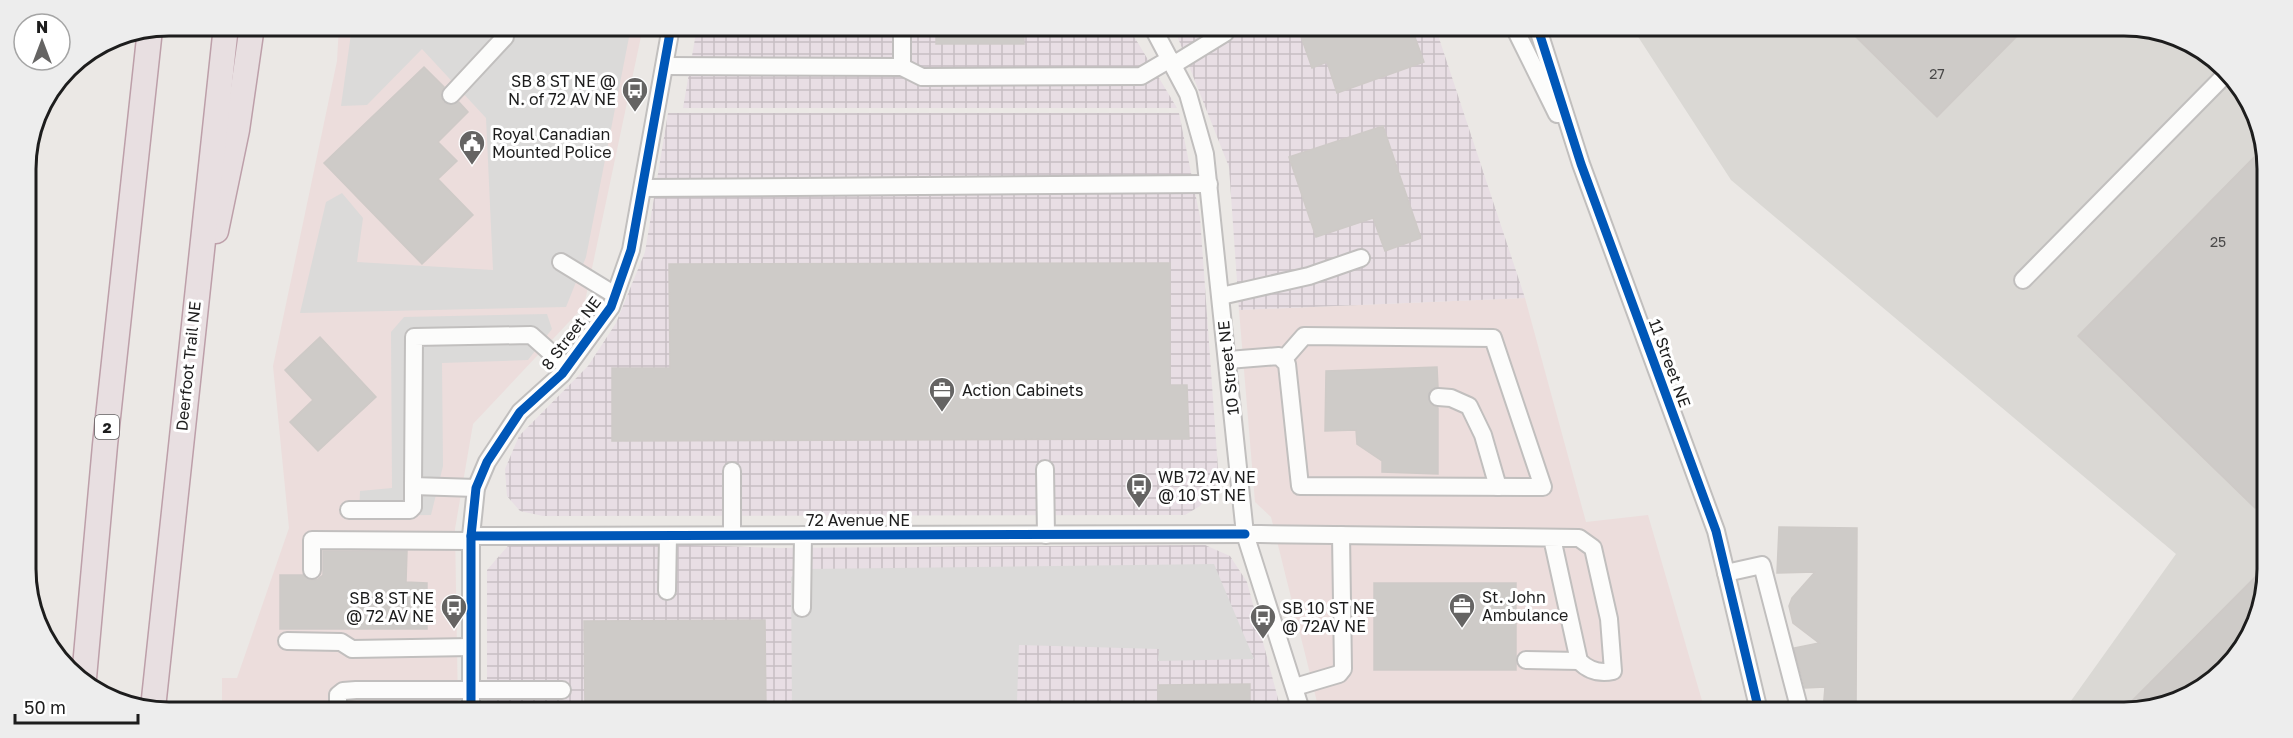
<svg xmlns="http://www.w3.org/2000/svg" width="2293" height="738" viewBox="0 0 2293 738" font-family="'Golos Text',sans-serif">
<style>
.commercial{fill:#ecdddc}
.industrial{fill:url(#industrial-grid)}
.airport{fill:#dad8d4}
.parking{fill:#dbdad9}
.building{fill:#cecbc8;stroke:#cecac7;stroke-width:1.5}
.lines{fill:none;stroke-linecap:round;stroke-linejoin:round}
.minor-casing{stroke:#c1bfbe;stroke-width:20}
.highway-casing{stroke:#bd9fa9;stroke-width:27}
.minor{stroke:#fcfcfb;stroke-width:16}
.highway{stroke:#e8dfe1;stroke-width:24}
.cycleway-casing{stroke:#fff;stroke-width:13}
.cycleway{stroke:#0057b8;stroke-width:9}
.labels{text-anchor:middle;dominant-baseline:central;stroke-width:6;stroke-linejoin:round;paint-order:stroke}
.number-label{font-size:14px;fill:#494848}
.shield{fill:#fff;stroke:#616161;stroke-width:1.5}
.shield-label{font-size:15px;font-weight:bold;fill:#1d1d1d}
.poi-label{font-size:16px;fill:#1d1d1d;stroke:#fff;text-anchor:start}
.street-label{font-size:16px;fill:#1d1d1d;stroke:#fff}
.rim{fill:none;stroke:#1d1d1d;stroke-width:3}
</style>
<defs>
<pattern id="industrial-grid" width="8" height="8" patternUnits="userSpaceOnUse" patternTransform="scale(1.5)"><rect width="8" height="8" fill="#e8dee4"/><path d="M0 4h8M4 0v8" fill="none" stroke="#c7bec3"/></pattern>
</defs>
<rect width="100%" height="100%" fill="#ebe8e5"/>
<g class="commercial">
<path d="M339 26 643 27 584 306 473 424 455 529 458 708H222V678H237L289 528 273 366 337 61Z"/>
<path d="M1525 298 1586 522 1648 515 1705 711 1319 710 1271 517 1255 502 1239 310Z"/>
</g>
<g class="industrial">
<path d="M697 27 1129 28 1177 108H683Z"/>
<path d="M1174 28 1436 29 1525 298 1239 310 1229 167Z"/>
<path d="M668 113H1179L1200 217 1218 469 1215 487 1200 506 1185 515 543 516 520 511 507 496 505 469 519 436 588 366 616 323 645 252Z"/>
<path d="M514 539 777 548 1205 545 1230 556 1247 582 1281 710 487 708V570Z"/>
</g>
<path class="airport" d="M1633 29 2161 30 2232 74 2265 142 2263 606 2243 648 2212 683 2133 712H2063L2176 554 1731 180Z"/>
<g class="parking">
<path d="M352 26 631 27 586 257 566 307 300 313 326 202 342 193 363 218 357 262 493 270 486 118 422 49 367 105 341 106Z"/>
<path d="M547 314 552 329 528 360 442 363 443 466 431 515 359 516 360 491 392 488 391 332 404 317Z"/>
<path d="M1214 564 1254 659 1158 661 1159 649 1019 645 1017 701 919 702V709H792L791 577 809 569Z"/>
<path d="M1519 708H1692L1693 711H1519Z"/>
</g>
<g class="building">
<path d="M936 27 1024 28V44H936Z"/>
<path d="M1298 28 1412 29 1424 62 1337 93 1327 62 1312 68Z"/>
<path d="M1849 30H2023L1937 117Z"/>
<path d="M424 67 444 87 441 93 443 102 449 105 459 102 468 112 438 142 457 161 438 179 473 215 422 264 324 163Z"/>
<path d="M1383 126 1421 238 1385 251 1373 218 1316 237 1289 157Z"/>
<path d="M2265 146 2263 499 2255 508 2078 336Z"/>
<path d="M1170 263V385H1187L1189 439 612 441V368H670L669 264Z"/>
<path d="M320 337 376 397 318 451 290 422 313 400 285 370Z"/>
<path d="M1437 367 1438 387 1430 391 1428 397 1432 405 1438 408V474L1382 472V461L1357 444 1356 430 1325 431 1326 371Z"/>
<path d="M1779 527 1857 528 1856 712 1823 711 1825 687 1805 688 1794 648 1819 643 1793 623 1789 606 1792 598 1815 572 1777 573Z"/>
<path d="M323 551H407L406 582 427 583V629H280V575H303L311 580 318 579 323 575Z"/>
<path d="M2263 569V606L2243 648 2212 683 2133 712H2121Z"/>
<rect x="1374" y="583" width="142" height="87"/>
<path d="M765 620 766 708 585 709 584 621Z"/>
<path d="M1250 684V710H1158V685Z"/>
</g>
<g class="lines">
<g class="minor-casing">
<g id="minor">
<path d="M902 27V67"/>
<path d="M1153 28 1188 94 1205 154 1245 534 1301 710"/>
<path d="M1515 29 1557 114"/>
<path d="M1538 29 1581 164 1716 531 1759 711"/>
<path d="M1173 65 1225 33"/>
<path d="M665 66 902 67 922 77 1141 76 1170 59"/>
<path d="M451 95 505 37"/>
<path d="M643 188 1209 184"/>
<path d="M561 262 615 295"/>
<path d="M2023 280 2228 72"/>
<path d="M1221 296 1309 276 1361 258"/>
<path d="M1228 360 1279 356 1287 364 1300 486 1543 487 1493 338 1304 336 1283 360"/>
<path d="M1438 397 1451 398 1469 406 1483 435 1498 487"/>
<path d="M1045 469 1046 535"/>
<path d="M476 488 413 486 414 337 531 335 567 367"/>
<path d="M349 510H410L413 507V486"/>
<path d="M732 535V471"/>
<path d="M471 536 1260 534 1579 538 1593 548 1609 619 1613 671C1600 674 1589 671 1579 661L1552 538"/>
<path d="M312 570V540L471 541"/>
<path d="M1726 573 1762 565 1800 711"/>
<path d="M667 591 668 536"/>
<path d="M802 608 803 535"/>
<path d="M287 641 341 642 352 649 471 647"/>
<path d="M1526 660 1579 661"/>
<path d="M1295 687 1339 674 1343 669 1341 535"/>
<path d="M338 708V695L343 691 356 690H562"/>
<path d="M471 708V536L476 488 487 462 520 412 562 374 611 307 631 250 671 27"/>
</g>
</g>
<g class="highway-casing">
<g id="highway">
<path d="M216 231 237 130 252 26"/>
<path d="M84 678 105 445 150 29"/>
<path d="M153 708 226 26"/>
</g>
</g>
<use href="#minor" class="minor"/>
<use href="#highway" class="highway"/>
<g class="cycleway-casing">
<g id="cycleway">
<path d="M1538 29 1581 164 1716 531 1759 711"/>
<path d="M471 536 1245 534"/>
<path d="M471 708V536L476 488 487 462 520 412 562 374 611 307 631 250 671 27"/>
</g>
</g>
<use href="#cycleway" class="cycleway"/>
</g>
<defs>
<g id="bus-pin" transform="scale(1.35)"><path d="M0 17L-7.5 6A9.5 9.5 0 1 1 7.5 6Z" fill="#656463" stroke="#fff"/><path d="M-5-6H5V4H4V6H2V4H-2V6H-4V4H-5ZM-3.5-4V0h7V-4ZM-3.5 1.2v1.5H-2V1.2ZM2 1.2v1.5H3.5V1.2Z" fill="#fff"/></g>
<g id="civic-pin" transform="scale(1.35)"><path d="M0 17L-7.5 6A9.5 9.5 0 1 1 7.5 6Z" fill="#656463" stroke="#fff"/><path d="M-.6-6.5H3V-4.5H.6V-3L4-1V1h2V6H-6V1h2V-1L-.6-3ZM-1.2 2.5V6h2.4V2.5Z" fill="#fff"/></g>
<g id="office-pin" transform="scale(1.35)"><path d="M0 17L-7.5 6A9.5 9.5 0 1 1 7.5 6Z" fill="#656463" stroke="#fff"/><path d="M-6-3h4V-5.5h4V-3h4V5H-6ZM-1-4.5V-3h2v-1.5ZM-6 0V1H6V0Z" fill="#fff"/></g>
</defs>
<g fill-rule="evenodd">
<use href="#bus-pin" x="635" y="90"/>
<use href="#civic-pin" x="472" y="143"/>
<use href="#office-pin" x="942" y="390"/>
<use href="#bus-pin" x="1139" y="486"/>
<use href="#office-pin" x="1462" y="606"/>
<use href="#bus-pin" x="454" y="607"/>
<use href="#bus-pin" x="1263" y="617"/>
</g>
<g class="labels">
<g class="number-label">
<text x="1937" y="73">27</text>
<text x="2218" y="241">25</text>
</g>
<rect class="shield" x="95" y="415" width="24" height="24" rx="4.5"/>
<g class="shield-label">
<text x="107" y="427">2</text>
</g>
<g class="poi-label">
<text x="616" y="81" text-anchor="end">SB 8 ST NE @<tspan x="616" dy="18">N. of 72 AV NE</tspan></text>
<text x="492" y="134">Royal Canadian<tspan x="492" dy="18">Mounted Police</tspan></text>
<text x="962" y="390">Action Cabinets</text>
<text x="1158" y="477">WB 72 AV NE<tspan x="1158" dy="18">@ 10 ST NE</tspan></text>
<text x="1482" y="597">St. John<tspan x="1482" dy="18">Ambulance</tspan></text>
<text x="434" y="598" text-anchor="end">SB 8 ST NE<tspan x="434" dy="18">@ 72 AV NE</tspan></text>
<text x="1282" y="608">SB 10 ST NE<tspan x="1282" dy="18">@ 72AV NE</tspan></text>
</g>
<g class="street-label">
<text transform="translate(571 333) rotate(-53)">8 Street NE</text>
<text transform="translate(1670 363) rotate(70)">11 Street NE</text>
<text transform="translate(188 366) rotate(-84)">Deerfoot Trail NE</text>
<text transform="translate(1228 368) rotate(-96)">10 Street NE</text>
<text x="858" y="520">72 Avenue NE</text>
</g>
</g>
<path d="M0 0H2293V738H0ZM169 36H2124A133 133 0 0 1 2257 169V569A133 133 0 0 1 2124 702H169A133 133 0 0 1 36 569V169A133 133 0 0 1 169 36Z" fill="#ededed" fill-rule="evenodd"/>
<path class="rim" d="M169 36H2124A133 133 0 0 1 2257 169V569A133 133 0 0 1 2124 702H169A133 133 0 0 1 36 569V169A133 133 0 0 1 169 36Z"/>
<g transform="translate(42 42)"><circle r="28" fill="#ffffff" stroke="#a5a5a5" stroke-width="1.5"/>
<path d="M0-4.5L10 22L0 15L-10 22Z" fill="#656463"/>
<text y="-9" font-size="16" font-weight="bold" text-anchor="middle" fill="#1d1d1d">N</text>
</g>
<path d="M15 714v9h123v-9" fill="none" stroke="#1d1d1d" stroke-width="3"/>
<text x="24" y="714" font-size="18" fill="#1d1d1d" stroke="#ffffff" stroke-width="4.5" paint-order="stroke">50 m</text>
</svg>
